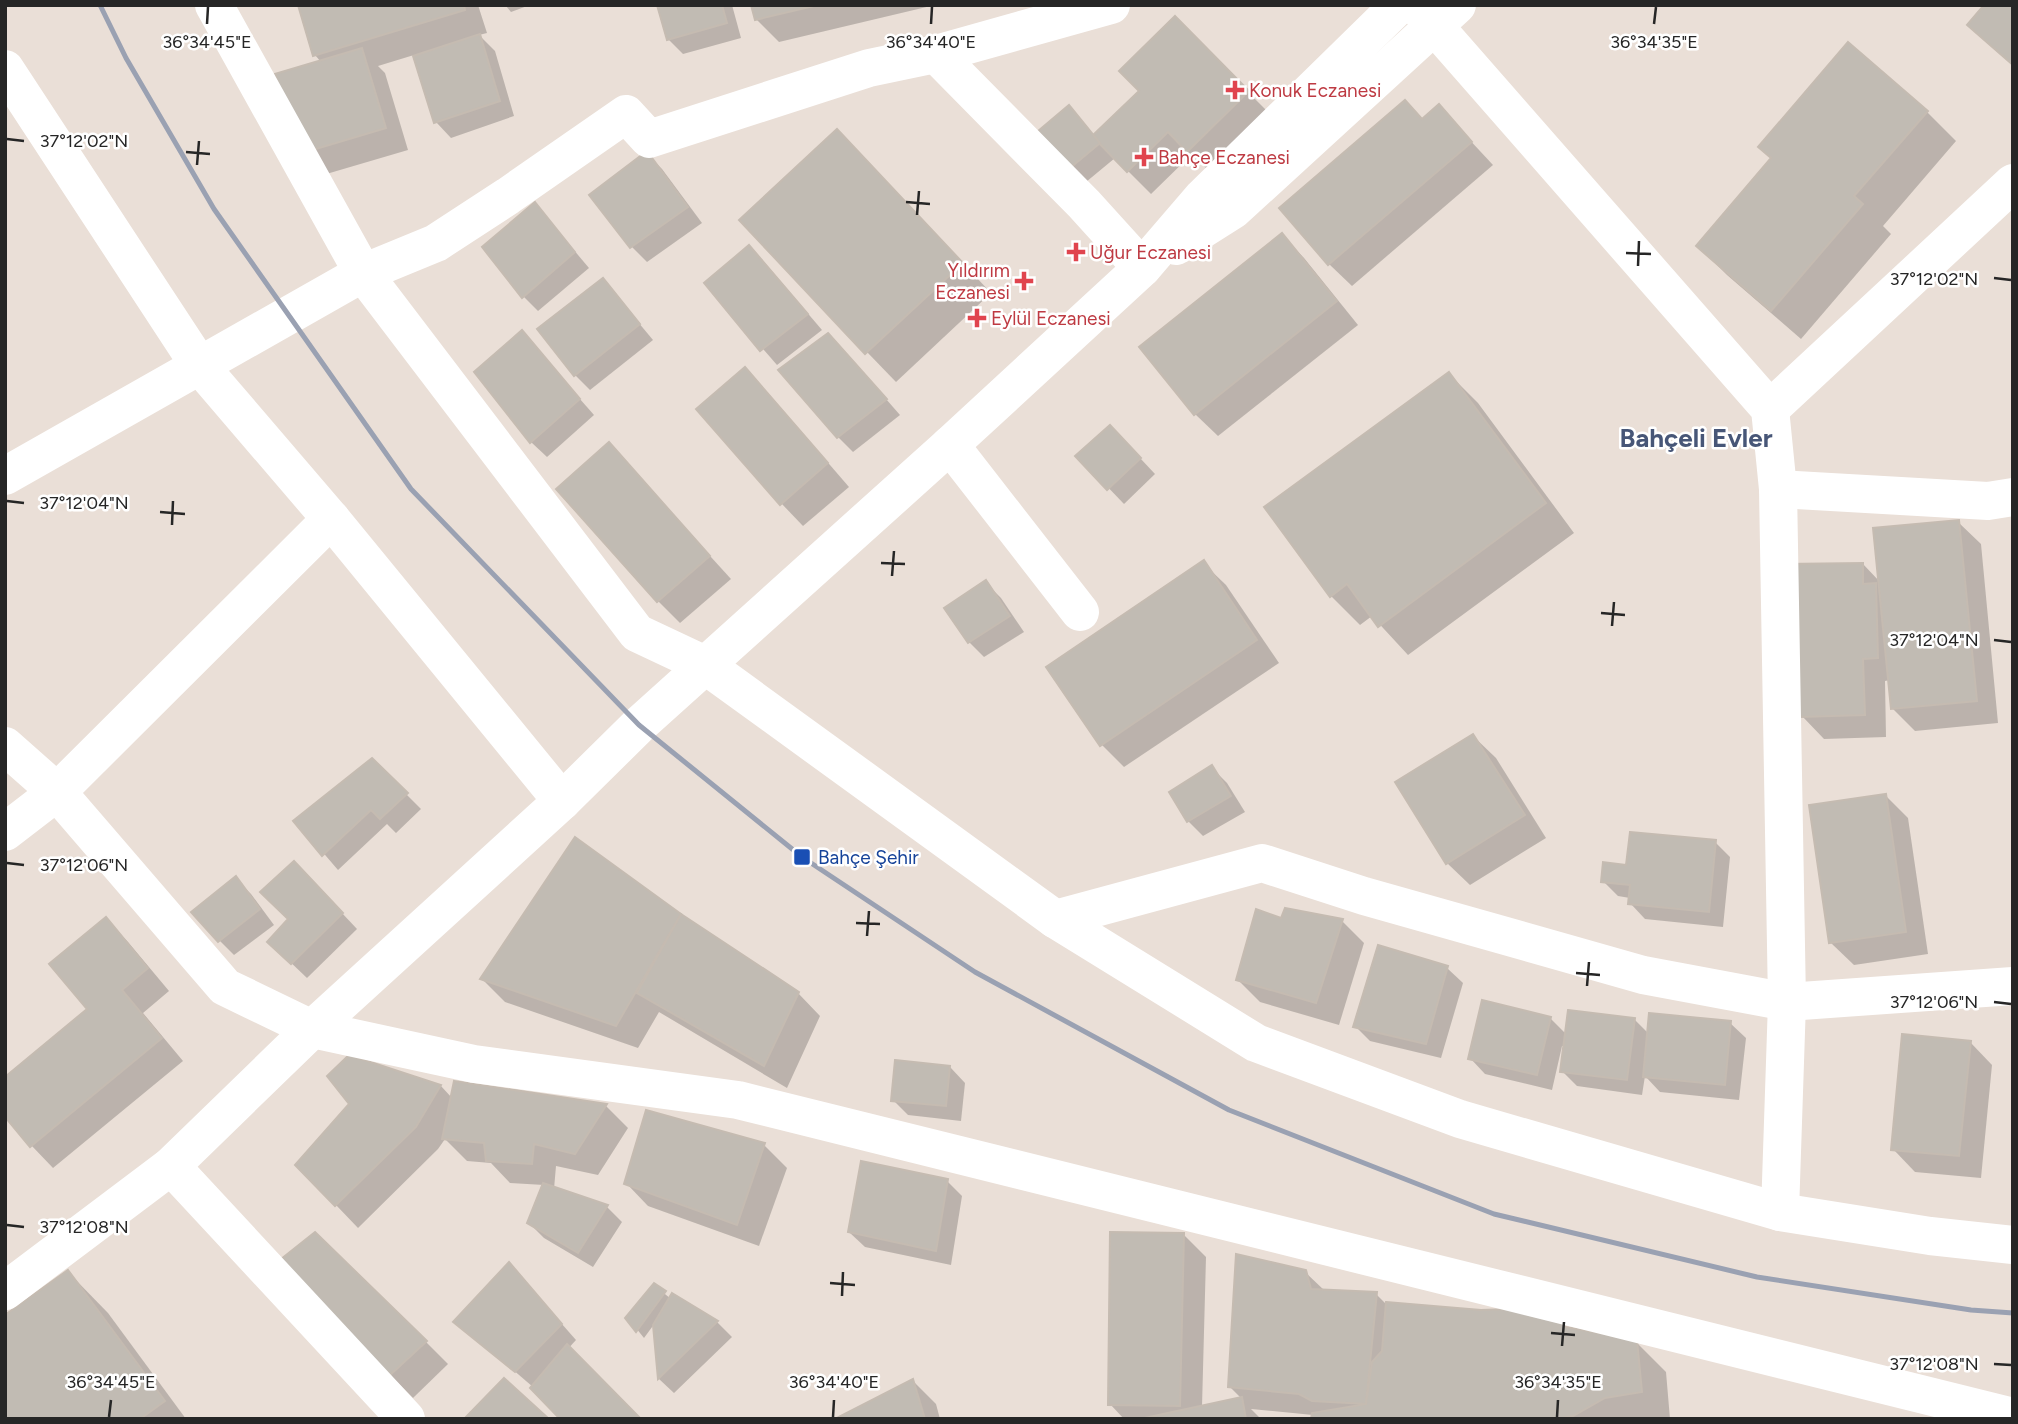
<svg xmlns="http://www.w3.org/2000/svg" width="2018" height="1424" viewBox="0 0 2018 1424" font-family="Figtree,sans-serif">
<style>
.shadow{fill:#0003}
.building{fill:#c1bbb3;stroke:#c5bbb1;stroke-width:2}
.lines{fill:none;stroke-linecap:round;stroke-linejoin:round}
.minor{stroke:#fff;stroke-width:38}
.rail{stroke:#9aa1b2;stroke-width:5}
.ticks{fill:none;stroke:#262626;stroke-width:2.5}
.health-dot{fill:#e0444e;stroke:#fff;stroke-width:2.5}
.transit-dot{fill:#1a4fb4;stroke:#fff;stroke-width:2.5}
.labels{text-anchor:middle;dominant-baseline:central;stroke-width:5;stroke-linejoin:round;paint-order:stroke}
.health-label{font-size:19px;fill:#be3a42;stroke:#fff;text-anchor:start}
.transit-label{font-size:19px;fill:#164399;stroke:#fff;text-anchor:start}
.district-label{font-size:26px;font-weight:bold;fill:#475677;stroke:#fff}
.ticks-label{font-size:18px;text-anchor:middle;fill:#262626;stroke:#fff;stroke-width:5;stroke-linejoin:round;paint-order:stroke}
</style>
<rect width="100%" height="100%" fill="#eadfd7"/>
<g class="shadow">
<path d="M300 5H478L487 33 479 35 495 51 514 116 451 138 436 122 414 55 378 66 385 73 408 150 323 175 300 153 321 62 315 55Z"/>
<path d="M505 5H530L511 12Z"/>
<path d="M658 5H732L741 38 683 54 668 39Z"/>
<path d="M753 5H935L779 42 756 19Z"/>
<path d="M1175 19 1271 115 1211 173 1192 154 1151 194 1115 158 1086 182 1071 167 1069 108 1094 136 1141 91Z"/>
<path d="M1439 107 1493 165 1352 286 1329 264 1423 121Z"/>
<path d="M1927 112 1956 141 1883 226 1891 234 1801 339 1727 275 1698 246 1773 159Z"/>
<path d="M647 154 662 169 702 223 647 262 632 247 592 196Z"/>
<path d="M866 160 991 293 896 382 867 352Z"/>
<path d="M535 204 589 268 538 311 523 296Z"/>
<path d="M1282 235 1304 258 1358 325 1218 436 1195 414Z"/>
<path d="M764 262 822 330 777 365 706 283Z"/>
<path d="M603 280 653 340 590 390 575 375Z"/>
<path d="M522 333 594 415 547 457 531 442Z"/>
<path d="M843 350 900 415 853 452 838 437Z"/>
<path d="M745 370 767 392 849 487 803 526 781 503Z"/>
<path d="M1449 374 1478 403 1574 533 1408 655 1372 616 1360 625 1331 596Z"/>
<path d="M1125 442 1155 474 1124 504 1078 456Z"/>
<path d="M609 445 731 579 680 623 658 601Z"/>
<path d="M1958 522 1981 544 1998 723 1915 731 1892 708 1890 680 1885 681 1886 737 1824 739 1802 716 1863 564 1880 582Z"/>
<path d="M1203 563 1226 585 1279 663 1124 767 1102 745 1049 667Z"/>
<path d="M986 583 1001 598 1024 632 984 657 969 642 946 608Z"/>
<path d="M1473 736 1496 758 1546 838 1470 885 1447 863Z"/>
<path d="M372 760 421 809 396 833 387 824 338 870 296 821Z"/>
<path d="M1212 768 1227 783 1245 812 1203 836 1188 821Z"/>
<path d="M1886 796 1908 818 1928 954 1854 965 1831 943Z"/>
<path d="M1715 842 1730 857 1723 927 1645 919 1630 903V898L1618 896 1603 881 1628 867Z"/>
<path d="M309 878 357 929 307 978 285 957 290 919Z"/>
<path d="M236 879 251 894 274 925 234 955 219 940Z"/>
<path d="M680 915 798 993 820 1016 787 1088 659 1012 638 1048 505 1002 482 979Z"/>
<path d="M106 919 128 942 169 991 143 1013 183 1061 53 1168 31 1145 90 1010Z"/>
<path d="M1282 920 1342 921 1364 943 1339 1025 1260 1002 1238 980Z"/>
<path d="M1447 968 1463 983 1441 1058 1370 1041 1355 1026Z"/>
<path d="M1550 1018 1566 1034 1635 1020 1649 1034 1730 1023 1746 1038 1739 1100 1660 1092 1645 1076 1642 1095 1577 1086 1562 1071 1565 1046H1562L1552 1090 1485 1074 1470 1058Z"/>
<path d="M1970 1042 1992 1065 1981 1178 1915 1172 1893 1149Z"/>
<path d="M349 1057 441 1086 452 1098 456 1083 606 1106 628 1128 598 1175 556 1166 554 1189 607 1207 622 1222 593 1267 544 1238 529 1223 544 1185 510 1183 491 1163 467 1161 445 1139 438 1149 358 1228 336 1205 352 1104Z"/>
<path d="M950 1067 965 1083 961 1121 908 1115 893 1100Z"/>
<path d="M764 1145 787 1168 759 1246 648 1206 626 1183Z"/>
<path d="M947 1181 962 1196 951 1265 865 1247 849 1232Z"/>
<path d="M1183 1234 1206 1257 1202 1407 1242 1399 1229 1386 1305 1272 1325 1291 1376 1294 1386 1304 1481 1312 1636 1342 1666 1372 1670 1419H1313V1415L1251 1409 1261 1419H1124L1110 1404Z"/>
<path d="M278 1263 426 1342 448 1364 413 1398Z"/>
<path d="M509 1264 576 1340 533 1387 456 1321Z"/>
<path d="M68 1272 108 1313 186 1419H5Z"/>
<path d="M654 1285 671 1299 717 1322 732 1337 674 1393 659 1379 655 1323 644 1338 628 1318Z"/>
<path d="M913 1381 936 1404 940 1419H839Z"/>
</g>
<g class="building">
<path d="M298 5H464L465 10 313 56Z"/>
<path d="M657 5H722L727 23 667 40Z"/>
<path d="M751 5H818L755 20Z"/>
<path d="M1984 5H2013V65L1967 25Z"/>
<path d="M1175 16 1249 91 1187 152 1168 132 1127 172 1092 136 1139 91 1119 71Z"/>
<path d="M480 34 500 101 434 123 413 56Z"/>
<path d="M1848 42 1928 111 1854 196 1863 204 1771 311 1696 246 1771 158 1758 147Z"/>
<path d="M362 48 386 128 299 154 275 74Z"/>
<path d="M1405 100 1422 119 1439 104 1472 142 1328 265 1279 208Z"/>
<path d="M1069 105 1100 143 1070 168 1038 131Z"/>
<path d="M837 129 963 263 865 354 739 220Z"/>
<path d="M647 151 688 207 630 248 589 195Z"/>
<path d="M535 202 575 252 522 298 482 247Z"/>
<path d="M1282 233 1337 301 1194 415 1139 347Z"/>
<path d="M749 245 808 314 760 351 704 283Z"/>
<path d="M603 278 640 324 574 376 537 329Z"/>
<path d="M522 330 580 399 530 443 474 372Z"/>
<path d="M828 333 887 399 837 438 778 370Z"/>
<path d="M745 367 828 463 780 505 696 409Z"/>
<path d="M1449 372 1546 503 1378 627 1347 584 1330 597 1264 507Z"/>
<path d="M1110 425 1141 458 1107 490 1075 456Z"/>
<path d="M609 442 710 556 657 602 556 489Z"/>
<path d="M1959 520 1977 701 1891 709 1873 528Z"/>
<path d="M1204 560 1257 640 1100 746 1046 667Z"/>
<path d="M1863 563V584L1876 583 1878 658 1863 659 1865 715 1800 717 1783 564Z"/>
<path d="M986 580 1010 616 968 643 944 608Z"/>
<path d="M1473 734 1525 815 1446 864 1395 782Z"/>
<path d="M372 758 408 793 380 819 371 810 322 856 293 821Z"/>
<path d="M1212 765 1231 796 1187 822 1169 792Z"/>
<path d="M1886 794 1906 932 1829 943 1809 805Z"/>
<path d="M1630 832 1716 840 1709 912 1628 904 1630 885 1601 882 1603 862 1626 865Z"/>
<path d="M575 837 681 914 616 1026 480 979Z"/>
<path d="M294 861 343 913 291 964 267 942 288 919 260 892Z"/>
<path d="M236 876 260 909 218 942 191 912Z"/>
<path d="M1285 908 1343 919 1316 1003 1236 980 1256 909 1281 918Z"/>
<path d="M681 914 799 992 764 1066 637 993Z"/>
<path d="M106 917 148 968 122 990 162 1038 30 1147 5 1117V1077L87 1009 49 964Z"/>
<path d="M1378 945 1448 966 1426 1044 1353 1027Z"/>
<path d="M1482 1000 1551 1017 1537 1075 1468 1059Z"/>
<path d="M1568 1010 1635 1018 1627 1080 1560 1072Z"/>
<path d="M1649 1013 1731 1021 1725 1085 1643 1077Z"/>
<path d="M1902 1034 1971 1041 1959 1156 1891 1150Z"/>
<path d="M349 1055 441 1085 416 1127 335 1206 295 1165 349 1104 327 1076Z"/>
<path d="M895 1060 950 1066 946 1106 891 1101Z"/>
<path d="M454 1081 607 1104 575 1154 534 1144 532 1164 486 1161 484 1143 442 1139Z"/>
<path d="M646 1110 765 1143 737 1225 624 1184Z"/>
<path d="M861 1161 948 1179 936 1251 848 1232Z"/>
<path d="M543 1183 608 1205 578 1253 527 1223Z"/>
<path d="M315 1232 427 1341 389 1376 276 1263Z"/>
<path d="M1110 1232 1184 1233 1180 1406 1108 1405Z"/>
<path d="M1236 1254 1306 1270 1311 1289 1377 1292 1366 1404 1312 1401 1299 1394 1228 1387Z"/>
<path d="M509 1262 562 1324 515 1372 453 1322Z"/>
<path d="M68 1270 165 1401 140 1419H5V1315Z"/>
<path d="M654 1283 666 1291 636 1332 625 1318Z"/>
<path d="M672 1293 718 1321 658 1379 653 1325Z"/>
<path d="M1386 1302 1481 1310 1539 1308 1566 1327 1637 1340 1642 1392 1605 1398 1573 1416 1557 1419H1311L1312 1413 1366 1404 1372 1362 1382 1351Z"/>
<path d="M567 1344 641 1419H560L530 1388Z"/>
<path d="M504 1378 549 1419H464Z"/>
<path d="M913 1379 925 1419H835Z"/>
<path d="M1242 1397 1246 1419H1140Z"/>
</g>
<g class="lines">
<g class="minor">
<path d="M214 5 363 273 637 633 705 665 1055 919"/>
<path d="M1416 5 1770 409 1778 489 1787 1002 1780 1212"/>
<path d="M936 54 1084 204 1142 268"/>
<path d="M5 69 199 365 331 519 562 801"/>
<path d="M1176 246 1233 210 1457 5"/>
<path d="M1770 409 2013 183"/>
<path d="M950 445 1080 612"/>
<path d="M5 476 363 273 436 243 508 196 626 114 649 139 869 68 936 54 1111 5"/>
<path d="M1778 489 1988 501 2013 497"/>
<path d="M5 746 57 792 225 987 312 1029 474 1064 738 1100 2013 1417"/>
<path d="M5 832 57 792 331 519"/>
<path d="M2013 986 1787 1002 1643 975 1364 896 1262 863 1055 919 1256 1043 1460 1119 1780 1212 1930 1236 2013 1245"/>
<path d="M171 1166 406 1419"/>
<path d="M5 1291 171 1166 312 1029 562 801 639 725 950 445 1142 268 1203 197 1399 5"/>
</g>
<path class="rail" d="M100 5 126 58 214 209 411 489 639 725 802 857 975 972 1229 1110 1494 1214 1757 1277 1971 1310 2013 1313"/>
</g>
<path class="ticks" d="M207 24 208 7M931 24 932 7M1654 24 1656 7M7 139 24 141M186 152 210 154M197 165 199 141M906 202 930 204M917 215 919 191M1626 253 1651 254M1638 266 1639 241M1994 278 2011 280M7 501 24 503M160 512 185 514M172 525 173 501M881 563 905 564M892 576 894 551M1601 613 1625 615M1612 626 1614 602M1994 640 2011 642M7 863 24 865M856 923 880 924M867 936 869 911M1576 973 1600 975M1587 986 1589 962M1994 1002 2011 1004M7 1225 24 1227M830 1283 855 1285M842 1296 843 1272M1551 1333 1575 1335M1562 1346 1564 1322M1994 1364 2011 1365M109 1417 111 1400M833 1417 834 1400M1557 1417 1558 1400"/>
<g class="health-dot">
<path d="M1231.5 79.5h7v7h7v7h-7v7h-7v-7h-7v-7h7z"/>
<path d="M1140.5 146.5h7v7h7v7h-7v7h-7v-7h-7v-7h7z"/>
<path d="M1072.5 241.5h7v7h7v7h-7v7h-7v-7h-7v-7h7z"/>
<path d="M1020.5 270.5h7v7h7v7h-7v7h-7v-7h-7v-7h7z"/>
<path d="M973.5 307.5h7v7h7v7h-7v7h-7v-7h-7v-7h7z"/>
</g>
<rect class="transit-dot" x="793" y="848" width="18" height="18" rx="3.5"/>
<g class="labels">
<g class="health-label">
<text x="1249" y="90">Konuk Eczanesi</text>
<text x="1158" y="157">Bahçe Eczanesi</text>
<text x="1090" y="252">Uğur Eczanesi</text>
<text x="1010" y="270" text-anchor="end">Yıldırım<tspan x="1010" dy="22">Eczanesi</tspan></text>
<text x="991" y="318">Eylül Eczanesi</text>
</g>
<g class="transit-label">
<text x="818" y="857">Bahçe Şehir</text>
</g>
<g class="district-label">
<text x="1696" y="438">Bahçeli Evler</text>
</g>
</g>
<g class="ticks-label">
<text x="207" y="48">36°34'45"E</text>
<text x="931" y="48">36°34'40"E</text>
<text x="1654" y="48">36°34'35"E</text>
<text x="84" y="147">37°12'02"N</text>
<text x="1934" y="285">37°12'02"N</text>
<text x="84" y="509">37°12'04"N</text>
<text x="1934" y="646">37°12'04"N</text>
<text x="84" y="871">37°12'06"N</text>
<text x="1934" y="1008">37°12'06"N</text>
<text x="84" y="1233">37°12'08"N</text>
<text x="1934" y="1370">37°12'08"N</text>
<text x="111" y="1388">36°34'45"E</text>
<text x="834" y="1388">36°34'40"E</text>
<text x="1558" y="1388">36°34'35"E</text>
</g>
<rect width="2018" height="1424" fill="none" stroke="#262626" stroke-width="14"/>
</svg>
